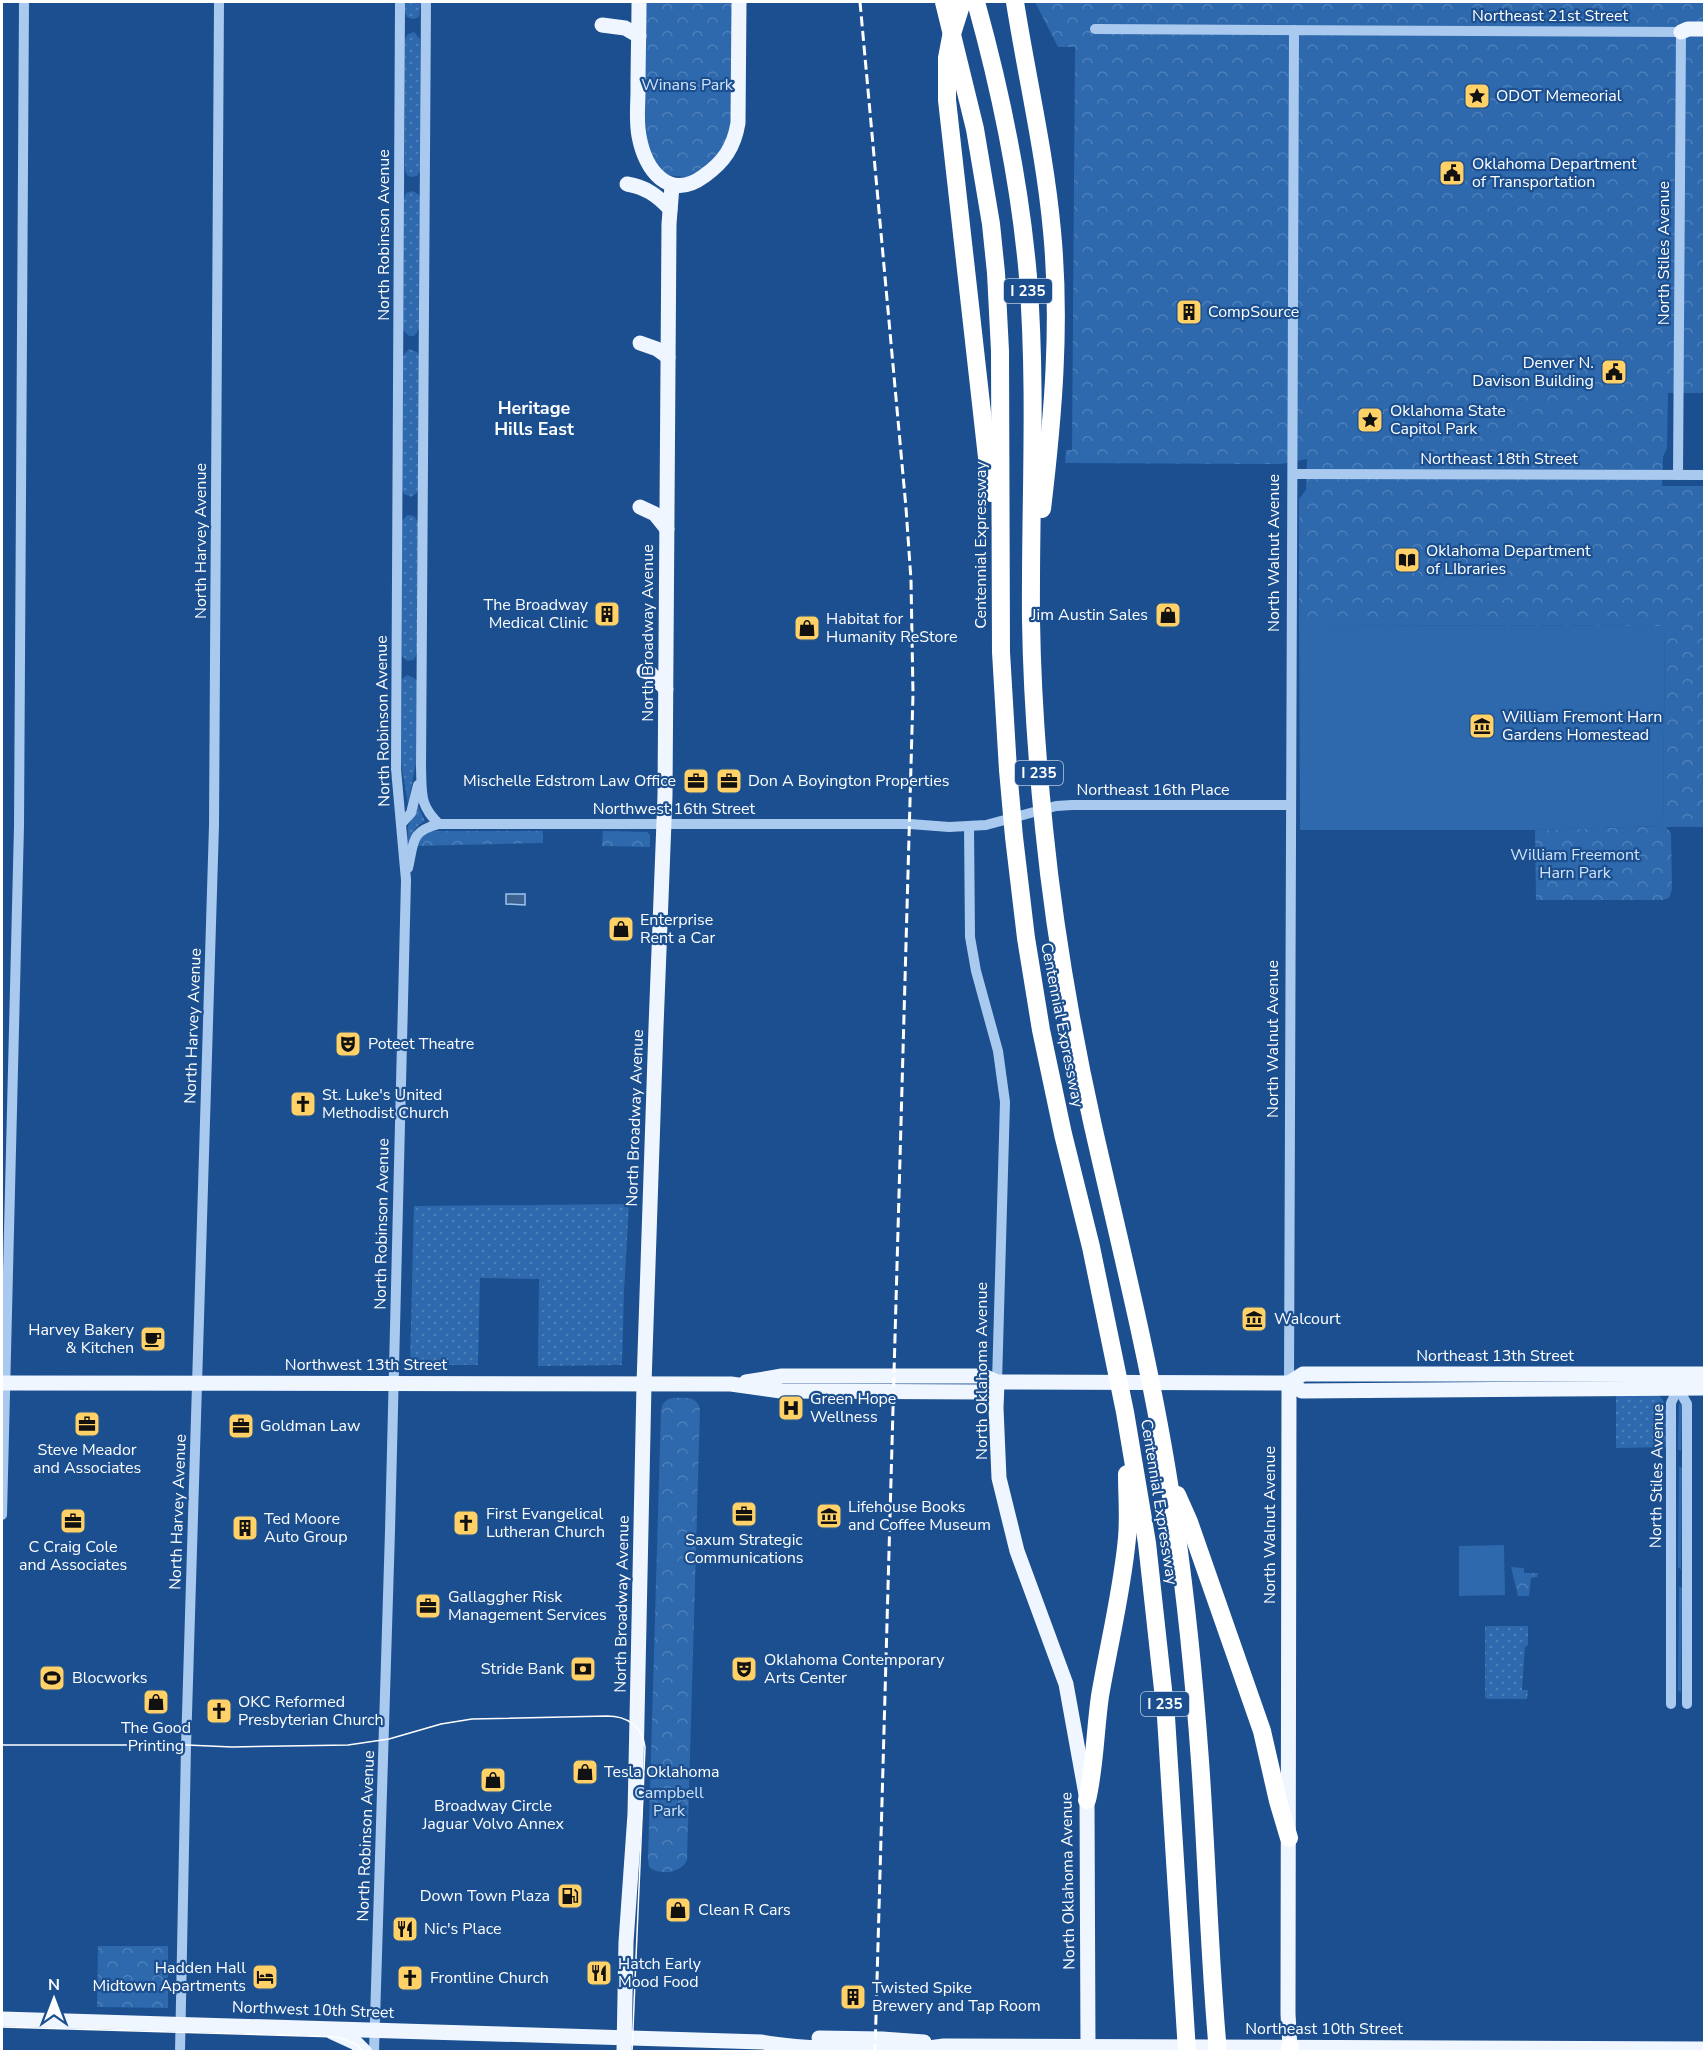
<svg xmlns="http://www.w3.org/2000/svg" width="1706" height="2053" viewBox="0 0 1706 2053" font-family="'Nunito Sans',sans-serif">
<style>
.grass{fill:url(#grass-dots)}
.forest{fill:url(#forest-crowns)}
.garden{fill:#2e69ad}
.water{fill:url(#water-ripples);stroke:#9cc4f0;stroke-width:1.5}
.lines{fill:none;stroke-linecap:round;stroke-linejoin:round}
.minor{stroke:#a9c9ee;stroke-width:10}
.major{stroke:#f0f6ff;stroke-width:15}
.highway{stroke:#fff;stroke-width:18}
.tram{stroke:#fff;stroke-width:1.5}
.rail{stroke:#fff;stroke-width:3;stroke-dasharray:10 4.5;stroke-linecap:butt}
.labels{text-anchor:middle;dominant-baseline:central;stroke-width:4.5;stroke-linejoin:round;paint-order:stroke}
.shield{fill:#1b4f8f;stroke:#bbcadd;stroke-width:1.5}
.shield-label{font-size:15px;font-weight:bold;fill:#fff}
.street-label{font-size:16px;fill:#fff;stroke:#1b4f8f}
.park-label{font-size:16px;fill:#cfe3fa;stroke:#1b4f8f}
.poi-label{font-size:16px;fill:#fff;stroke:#1b4f8f;text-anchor:start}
.neighbourhood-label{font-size:18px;font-weight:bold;fill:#fff;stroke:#1b4f8f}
</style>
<defs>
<pattern id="grass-dots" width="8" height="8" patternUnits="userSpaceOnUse" patternTransform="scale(1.5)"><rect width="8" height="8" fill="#2e69ad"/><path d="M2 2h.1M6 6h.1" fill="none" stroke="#4d80b9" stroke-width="1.8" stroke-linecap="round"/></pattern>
<pattern id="forest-crowns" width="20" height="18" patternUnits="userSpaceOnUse" patternTransform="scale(1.5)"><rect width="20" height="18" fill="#2e69ad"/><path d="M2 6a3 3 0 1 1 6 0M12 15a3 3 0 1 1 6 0" fill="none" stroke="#4d80b9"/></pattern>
<pattern id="water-ripples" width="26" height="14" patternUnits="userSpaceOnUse" patternTransform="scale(1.5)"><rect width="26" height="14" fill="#3c6290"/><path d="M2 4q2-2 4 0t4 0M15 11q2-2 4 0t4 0" fill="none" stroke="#597aa1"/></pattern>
</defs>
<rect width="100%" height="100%" fill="#1b4f8f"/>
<g class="grass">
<path d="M405 2H421L419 17 413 19 407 17 405 13Z"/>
<path d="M414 32 420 39 421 169 417 176 411 177 407 175 405 170V39L408 34Z"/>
<path d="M413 191 419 195 420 198 419 329 414 336H409L403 330 404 198 406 193Z"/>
<path d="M409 349 417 352 419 356 418 489 417 493 411 497 404 494 402 488 403 356Z"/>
<path d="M407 515 414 516 418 522 417 653 414 660 407 661 402 656V521Z"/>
<path d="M407 675 414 678 417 681 416 763 408 804 401 763 402 679Z"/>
<path d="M418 806 425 821C413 827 411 837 407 846L408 826Z"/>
<path d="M629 1204 624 1292 622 1365 538 1366 539 1279 480 1278 478 1365H410L414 1206Z"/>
<path d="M1616 1395C1626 1395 1651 1392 1659 1396 1670 1402 1666 1436 1666 1447L1616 1448Z"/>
<path d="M1679 1403 1682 1406 1681 1451 1678 1449Z"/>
<path d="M1679 1466 1682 1468 1681 1570 1678 1567Z"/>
<path d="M1679 1586 1682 1588 1681 1693 1678 1690Z"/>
<path d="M1485 1626H1528V1645L1525 1647 1522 1690H1528L1527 1699H1487L1485 1697Z"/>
</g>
<g class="forest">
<path d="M644 2H733L731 131 717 158 692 175 686 177 666 175 653 158 644 131Z"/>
<path d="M1035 2H1704V393H1668L1667 448 1663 457 1662 486H1704V827H1666L1671 833 1672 890 1669 898 1663 900H1536L1535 830 1663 826 1665 626 1299 625V499L1306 490 1307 459 1281 464 1065 463 1066 450H1072L1075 47H1058Z"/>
<path d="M431 831H543V843L417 846 420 838Z"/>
<path d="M603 831 647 832 650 835V847L602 846Z"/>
<path d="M688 1398C695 1399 699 1403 700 1410L687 1860C682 1873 659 1876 649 1867L648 1859 661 1410C664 1395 676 1398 688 1398Z"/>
<path d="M1511 1567 1524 1568V1573H1538L1537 1577 1531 1578 1529 1596H1518Z"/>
<path d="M98 1946H168V2008L97 2007Z"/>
</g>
<g class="garden">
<path d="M1299 625 1665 626 1663 826 1535 830H1300Z"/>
<path d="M1504 1545 1505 1595 1459 1596V1546Z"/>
</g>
<path class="water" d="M506 894H525V905L506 904Z"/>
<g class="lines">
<g class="minor">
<path d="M426 2 421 767C422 793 419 805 439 824"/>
<path d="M1095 29 1681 32 1678 475"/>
<path d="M1293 474 1704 475"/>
<path d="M401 824 411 813 418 785"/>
<path d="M969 826 970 937 976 971 998 1051 1005 1102 997 1382"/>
<path d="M408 868C414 843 410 831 439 824H910L949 827 986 825 1056 806 1072 805H1291"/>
<path d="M1289 1383 1294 30"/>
<path d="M1678 1388 1687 1404V1704"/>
<path d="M2 1515 19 826 24 2"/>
<path d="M1671 1704V1403L1678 1388"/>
<path d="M180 2052 186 1747 214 825 219 2"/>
<path d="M374 2052 390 1531 406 880 396 769 400 2"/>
</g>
<g class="major">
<path d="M639 2C639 31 638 60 638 90 638 105 636 121 639 136 645 170 669 202 704 176 724 162 734 147 738 123L739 2"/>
<path d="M602 25 625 28 639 36"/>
<path d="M1681 32 1688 29H1704"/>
<path d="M627 184C645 187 657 195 670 209"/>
<path d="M640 343 657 349 668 357"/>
<path d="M640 507 655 514 667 529"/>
<path d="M644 671 650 673 666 689"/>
<path d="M746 1382 782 1376H984L997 1382 1289 1383 1302 1391 1704 1388"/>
<path d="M997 1382 996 1408 999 1478 1017 1551 1066 1684 1087 1800 1088 2047"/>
<path d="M2 1383 731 1384 781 1391 984 1392 997 1382"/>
<path d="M1289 1383 1288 2014 1290 2047"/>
<path d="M1289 1383 1303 1374H1704"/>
<path d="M2 2019 762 2042C789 2047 814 2048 841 2049 876 2050 910 2051 944 2046L1704 2049"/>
<path d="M332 2032 356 2043 365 2052"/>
<path d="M819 2038 882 2039 924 2042"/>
<path d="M624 2052 626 1942 635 1814 644 1384 656 1027 665 796 669 224 672 186"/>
</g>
<g class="highway">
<path d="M944 2 975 129 991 224 996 273 1000 351 1001 652 1008 770 1014 837 1026 938 1041 1030 1063 1134 1091 1247 1125 1412 1147 1543 1166 1717 1187 2052"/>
<path d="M962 2 951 37 947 58V100L991 493"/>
<path d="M976 2C1001 92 1020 183 1028 277 1037 391 1030 506 1031 620 1032 690 1037 759 1044 828 1054 928 1071 1027 1093 1126 1119 1241 1148 1355 1167 1471 1183 1567 1193 1664 1200 1761 1207 1858 1209 1955 1218 2052"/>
<path d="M1015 2C1027 78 1045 154 1052 231 1061 324 1053 417 1042 509"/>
<path d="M1177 1495 1189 1522 1262 1731 1278 1801 1289 1838"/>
<path d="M1087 1800C1095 1766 1095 1731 1100 1696 1109 1643 1122 1592 1127 1538 1129 1517 1127 1495 1127 1474"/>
<path d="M1290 2047V2052"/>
</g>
<g class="tram">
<path d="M2 1745H187L232 1747 348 1745 389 1739 441 1724 472 1719 607 1716C627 1716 642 1726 645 1747L632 2052"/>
<path d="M2 2027 338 2037 356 2044 364 2052"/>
</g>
<path class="rail" d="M860 2 906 508 911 580 913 694 875 2052"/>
</g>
<defs>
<g id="sight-square" transform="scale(1.35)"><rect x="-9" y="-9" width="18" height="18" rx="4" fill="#ffd166" stroke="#1b4f8f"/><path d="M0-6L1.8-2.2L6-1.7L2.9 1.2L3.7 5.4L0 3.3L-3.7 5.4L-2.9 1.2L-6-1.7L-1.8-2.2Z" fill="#111"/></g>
<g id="civic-square" transform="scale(1.35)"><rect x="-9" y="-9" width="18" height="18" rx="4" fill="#ffd166" stroke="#1b4f8f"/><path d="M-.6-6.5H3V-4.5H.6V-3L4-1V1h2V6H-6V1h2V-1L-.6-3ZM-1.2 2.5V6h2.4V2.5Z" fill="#111"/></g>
<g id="building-square" transform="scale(1.35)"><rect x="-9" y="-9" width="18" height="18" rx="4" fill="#ffd166" stroke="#1b4f8f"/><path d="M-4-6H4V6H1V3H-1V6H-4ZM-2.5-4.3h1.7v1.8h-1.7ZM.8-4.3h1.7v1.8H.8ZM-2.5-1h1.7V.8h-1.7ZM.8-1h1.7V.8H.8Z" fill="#111"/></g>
<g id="library-square" transform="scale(1.35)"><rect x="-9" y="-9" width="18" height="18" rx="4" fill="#ffd166" stroke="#1b4f8f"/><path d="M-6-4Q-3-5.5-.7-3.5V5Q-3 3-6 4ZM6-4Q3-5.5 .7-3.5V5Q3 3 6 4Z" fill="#111"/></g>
<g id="shop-square" transform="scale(1.35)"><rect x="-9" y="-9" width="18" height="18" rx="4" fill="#ffd166" stroke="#1b4f8f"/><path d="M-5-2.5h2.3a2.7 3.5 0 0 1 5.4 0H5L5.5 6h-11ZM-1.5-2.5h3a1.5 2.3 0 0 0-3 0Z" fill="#111"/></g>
<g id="museum-square" transform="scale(1.35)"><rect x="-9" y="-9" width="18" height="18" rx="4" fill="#ffd166" stroke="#1b4f8f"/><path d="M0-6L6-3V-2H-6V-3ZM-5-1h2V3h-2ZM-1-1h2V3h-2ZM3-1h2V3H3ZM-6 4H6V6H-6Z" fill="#111"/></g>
<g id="office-square" transform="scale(1.35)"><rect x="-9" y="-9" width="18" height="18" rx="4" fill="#ffd166" stroke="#1b4f8f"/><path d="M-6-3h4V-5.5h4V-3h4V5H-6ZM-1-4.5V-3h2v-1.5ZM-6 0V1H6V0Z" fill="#111"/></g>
<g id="theatre-square" transform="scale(1.35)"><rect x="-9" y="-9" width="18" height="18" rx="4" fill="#ffd166" stroke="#1b4f8f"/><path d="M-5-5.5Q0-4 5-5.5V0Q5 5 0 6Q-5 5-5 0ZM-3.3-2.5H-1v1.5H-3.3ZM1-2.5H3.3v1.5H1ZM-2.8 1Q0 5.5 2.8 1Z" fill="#111"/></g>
<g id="church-square" transform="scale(1.35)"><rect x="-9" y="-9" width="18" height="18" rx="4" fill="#ffd166" stroke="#1b4f8f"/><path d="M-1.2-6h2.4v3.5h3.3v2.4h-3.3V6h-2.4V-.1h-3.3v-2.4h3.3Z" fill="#111"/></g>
<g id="cafe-square" transform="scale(1.35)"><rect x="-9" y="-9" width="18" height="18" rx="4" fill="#ffd166" stroke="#1b4f8f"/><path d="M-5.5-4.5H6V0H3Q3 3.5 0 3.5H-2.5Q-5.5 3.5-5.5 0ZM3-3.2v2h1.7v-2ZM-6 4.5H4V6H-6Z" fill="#111"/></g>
<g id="hospital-square" transform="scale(1.35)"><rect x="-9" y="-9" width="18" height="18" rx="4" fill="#ffd166" stroke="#1b4f8f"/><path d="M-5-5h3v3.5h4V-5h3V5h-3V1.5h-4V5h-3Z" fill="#111"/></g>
<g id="bank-square" transform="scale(1.35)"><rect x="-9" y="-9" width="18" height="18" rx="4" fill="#ffd166" stroke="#1b4f8f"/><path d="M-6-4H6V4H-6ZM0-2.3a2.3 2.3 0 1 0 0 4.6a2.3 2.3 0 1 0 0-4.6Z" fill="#111"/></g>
<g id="stadium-square" transform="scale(1.35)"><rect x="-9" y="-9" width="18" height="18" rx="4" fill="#ffd166" stroke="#1b4f8f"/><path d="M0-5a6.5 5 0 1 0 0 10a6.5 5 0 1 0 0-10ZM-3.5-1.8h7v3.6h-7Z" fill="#111"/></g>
<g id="fuel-square" transform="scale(1.35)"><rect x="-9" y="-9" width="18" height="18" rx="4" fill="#ffd166" stroke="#1b4f8f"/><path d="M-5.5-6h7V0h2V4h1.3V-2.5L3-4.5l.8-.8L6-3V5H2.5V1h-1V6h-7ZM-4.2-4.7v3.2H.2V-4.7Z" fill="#111"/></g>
<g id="restaurant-square" transform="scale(1.35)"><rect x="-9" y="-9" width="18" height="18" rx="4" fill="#ffd166" stroke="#1b4f8f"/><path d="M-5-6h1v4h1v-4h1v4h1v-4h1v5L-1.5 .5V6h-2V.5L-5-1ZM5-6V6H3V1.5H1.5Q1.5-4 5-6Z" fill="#111"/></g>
<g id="hotel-square" transform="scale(1.35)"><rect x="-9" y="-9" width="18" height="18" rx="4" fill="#ffd166" stroke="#1b4f8f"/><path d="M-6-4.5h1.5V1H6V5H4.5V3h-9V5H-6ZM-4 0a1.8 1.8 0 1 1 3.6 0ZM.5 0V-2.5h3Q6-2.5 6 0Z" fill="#111"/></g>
</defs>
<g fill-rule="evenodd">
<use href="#sight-square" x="1477" y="96"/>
<use href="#civic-square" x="1452" y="173"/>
<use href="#building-square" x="1189" y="312"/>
<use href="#civic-square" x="1614" y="372"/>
<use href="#sight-square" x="1370" y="420"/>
<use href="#library-square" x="1407" y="560"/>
<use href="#building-square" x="607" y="614"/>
<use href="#shop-square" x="1168" y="615"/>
<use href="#shop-square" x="807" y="628"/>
<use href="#museum-square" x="1482" y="726"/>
<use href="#office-square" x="696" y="781"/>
<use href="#office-square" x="729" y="781"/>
<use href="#shop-square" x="621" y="929"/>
<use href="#theatre-square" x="348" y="1044"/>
<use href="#church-square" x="303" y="1104"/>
<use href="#museum-square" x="1254" y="1319"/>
<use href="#cafe-square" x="153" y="1339"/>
<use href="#hospital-square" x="791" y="1408"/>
<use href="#office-square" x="87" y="1424"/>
<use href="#office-square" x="241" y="1426"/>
<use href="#office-square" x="744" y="1514"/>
<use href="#museum-square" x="829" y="1516"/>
<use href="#office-square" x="73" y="1521"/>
<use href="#church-square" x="466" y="1523"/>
<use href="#building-square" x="245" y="1528"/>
<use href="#office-square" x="428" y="1606"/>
<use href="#bank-square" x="583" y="1669"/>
<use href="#theatre-square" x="744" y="1669"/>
<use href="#stadium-square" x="52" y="1678"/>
<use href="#shop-square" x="156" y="1702"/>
<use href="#church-square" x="219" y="1711"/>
<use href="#shop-square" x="585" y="1772"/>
<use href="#shop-square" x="493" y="1780"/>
<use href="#fuel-square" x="570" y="1896"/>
<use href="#shop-square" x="678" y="1910"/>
<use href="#restaurant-square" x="405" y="1929"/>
<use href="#restaurant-square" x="599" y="1973"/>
<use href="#hotel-square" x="265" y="1977"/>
<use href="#church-square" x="410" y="1978"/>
<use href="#building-square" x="853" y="1997"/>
</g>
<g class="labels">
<g class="shield">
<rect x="1004" y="279" width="48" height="24" rx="4.5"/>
<rect x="1015" y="761" width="48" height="24" rx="4.5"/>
<rect x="1141" y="1692" width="48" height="24" rx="4.5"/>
</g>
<g class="shield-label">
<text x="1028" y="291">I 235</text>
<text x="1039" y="773">I 235</text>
<text x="1165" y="1704">I 235</text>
</g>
<g class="street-label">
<text x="1550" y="16">Northeast 21st Street</text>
<text transform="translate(384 235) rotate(-90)">North Robinson Avenue</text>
<text transform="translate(1664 253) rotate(-90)">North Stiles Avenue</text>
<text x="1499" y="459">Northeast 18th Street</text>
<text transform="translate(201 541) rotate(-90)">North Harvey Avenue</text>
<text transform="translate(981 545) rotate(-90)">Centennial Expressway</text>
<text transform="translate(1274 553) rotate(-90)">North Walnut Avenue</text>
<text transform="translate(648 633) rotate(-90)">North Broadway Avenue</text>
<text transform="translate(383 721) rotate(-91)">North Robinson Avenue</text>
<text x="1153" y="790">Northeast 16th Place</text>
<text x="674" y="809">Northwest 16th Street</text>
<text transform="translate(1062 1025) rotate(79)">Centennial Expressway</text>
<text transform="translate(193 1026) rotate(-88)">North Harvey Avenue</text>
<text transform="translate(1273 1039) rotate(-90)">North Walnut Avenue</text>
<text transform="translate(635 1118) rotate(-88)">North Broadway Avenue</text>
<text transform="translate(382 1224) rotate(-89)">North Robinson Avenue</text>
<text x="1495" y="1356">Northeast 13th Street</text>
<text x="366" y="1365">Northwest 13th Street</text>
<text transform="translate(982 1371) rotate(-90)">North Oklahoma Avenue</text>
<text transform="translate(1657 1476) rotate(-89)">North Stiles Avenue</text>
<text transform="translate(1159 1502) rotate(81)">Centennial Expressway</text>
<text transform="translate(178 1512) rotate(-88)">North Harvey Avenue</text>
<text transform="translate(1270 1525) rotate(-90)">North Walnut Avenue</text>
<text transform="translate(622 1604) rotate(-89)">North Broadway Avenue</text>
<text transform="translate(366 1836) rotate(-88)">North Robinson Avenue</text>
<text transform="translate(1068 1881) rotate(-91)">North Oklahoma Avenue</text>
<text transform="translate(313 2010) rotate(2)">Northwest 10th Street</text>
<text x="1324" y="2029">Northeast 10th Street</text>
</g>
<g class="park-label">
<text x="687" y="85">Winans Park</text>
<text x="1575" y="855">William Freemont<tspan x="1575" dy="18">Harn Park</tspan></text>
<text x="669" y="1793">Campbell<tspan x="669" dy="18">Park</tspan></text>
</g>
<g class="poi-label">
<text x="1496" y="96">ODOT Memeorial</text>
<text x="1472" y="164">Oklahoma Department<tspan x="1472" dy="18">of Transportation</tspan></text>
<text x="1208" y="312">CompSource</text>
<text x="1594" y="363" text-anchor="end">Denver N.<tspan x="1594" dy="18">Davison Building</tspan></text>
<text x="1390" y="411">Oklahoma State<tspan x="1390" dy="18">Capitol Park</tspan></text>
<text x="1426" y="551">Oklahoma Department<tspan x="1426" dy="18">of LIbraries</tspan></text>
<text x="588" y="605" text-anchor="end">The Broadway<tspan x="588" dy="18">Medical Clinic</tspan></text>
<text x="1148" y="615" text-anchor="end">Jim Austin Sales</text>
<text x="826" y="619">Habitat for<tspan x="826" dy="18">Humanity ReStore</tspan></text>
<text x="1502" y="717">William Fremont Harn<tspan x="1502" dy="18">Gardens Homestead</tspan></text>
<text x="676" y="781" text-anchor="end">Mischelle Edstrom Law Office</text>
<text x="748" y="781">Don A Boyington Properties</text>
<text x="640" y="920">Enterprise<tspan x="640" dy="18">Rent a Car</tspan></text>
<text x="368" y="1044">Poteet Theatre</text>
<text x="322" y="1095">St. Luke's United<tspan x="322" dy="18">Methodist Church</tspan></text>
<text x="1274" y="1319">Walcourt</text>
<text x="134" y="1330" text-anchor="end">Harvey Bakery<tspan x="134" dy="18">&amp; Kitchen</tspan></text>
<text x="810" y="1399">Green Hope<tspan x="810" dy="18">Wellness</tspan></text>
<text x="260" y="1426">Goldman Law</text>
<text x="87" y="1450" text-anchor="middle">Steve Meador<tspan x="87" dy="18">and Associates</tspan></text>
<text x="848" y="1507">Lifehouse Books<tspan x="848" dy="18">and Coffee Museum</tspan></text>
<text x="486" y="1514">First Evangelical<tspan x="486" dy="18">Lutheran Church</tspan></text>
<text x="264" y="1519">Ted Moore<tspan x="264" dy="18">Auto Group</tspan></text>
<text x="744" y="1540" text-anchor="middle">Saxum Strategic<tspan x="744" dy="18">Communications</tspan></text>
<text x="73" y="1547" text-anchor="middle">C Craig Cole<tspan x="73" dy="18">and Associates</tspan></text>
<text x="448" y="1597">Gallaggher Risk<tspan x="448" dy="18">Management Services</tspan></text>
<text x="764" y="1660">Oklahoma Contemporary<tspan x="764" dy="18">Arts Center</tspan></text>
<text x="564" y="1669" text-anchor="end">Stride Bank</text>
<text x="72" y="1678">Blocworks</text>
<text x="238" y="1702">OKC Reformed<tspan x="238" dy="18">Presbyterian Church</tspan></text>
<text x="156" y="1728" text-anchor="middle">The Good<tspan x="156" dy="18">Printing</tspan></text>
<text x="604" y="1772">Tesla Oklahoma</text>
<text x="493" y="1806" text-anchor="middle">Broadway Circle<tspan x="493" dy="18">Jaguar Volvo Annex</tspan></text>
<text x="550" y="1896" text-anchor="end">Down Town Plaza</text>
<text x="698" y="1910">Clean R Cars</text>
<text x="424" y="1929">Nic's Place</text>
<text x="618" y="1964">Hatch Early<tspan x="618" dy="18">Mood Food</tspan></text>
<text x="246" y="1968" text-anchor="end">Hadden Hall<tspan x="246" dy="18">Midtown Apartments</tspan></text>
<text x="430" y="1978">Frontline Church</text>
<text x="872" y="1988">Twisted Spike<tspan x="872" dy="18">Brewery and Tap Room</tspan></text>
</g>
<g class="neighbourhood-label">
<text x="534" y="408">Heritage<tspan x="534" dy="21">Hills East</tspan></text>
</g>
</g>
<rect width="1706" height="2053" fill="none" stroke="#ffffff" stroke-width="6"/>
<g transform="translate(54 1999)" stroke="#1b4f8f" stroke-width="4.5" paint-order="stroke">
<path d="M0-4.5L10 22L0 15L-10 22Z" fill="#ffffff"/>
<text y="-9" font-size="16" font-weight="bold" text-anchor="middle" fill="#ffffff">N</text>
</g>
</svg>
